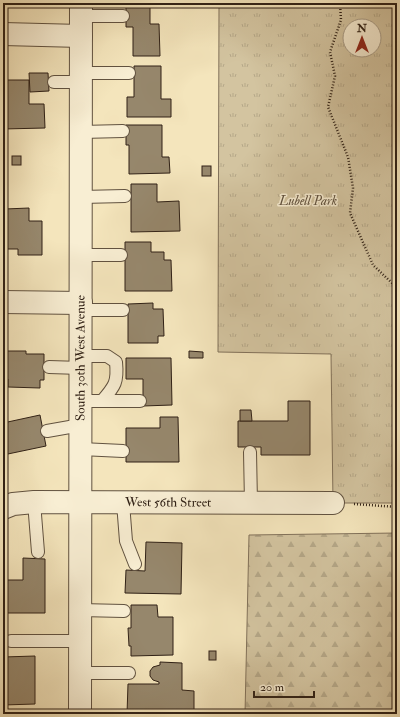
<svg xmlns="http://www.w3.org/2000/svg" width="400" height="717" viewBox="0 0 400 717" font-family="'IM FELL Double Pica',serif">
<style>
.forest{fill:url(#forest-firs);stroke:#82725b}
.park{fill:url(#park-tufts);stroke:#82725b;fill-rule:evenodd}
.building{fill:#96876c;stroke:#302116}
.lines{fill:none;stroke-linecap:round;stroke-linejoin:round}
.lane-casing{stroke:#615240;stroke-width:14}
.street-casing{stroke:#615240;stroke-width:24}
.path{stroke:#302116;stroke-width:2.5;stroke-dasharray:1 2;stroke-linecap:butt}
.lane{stroke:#f8eed3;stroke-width:12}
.street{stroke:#f8eed3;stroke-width:22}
.labels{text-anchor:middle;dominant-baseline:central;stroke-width:3;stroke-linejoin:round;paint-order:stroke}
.park-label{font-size:13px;font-style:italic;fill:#61523f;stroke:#f8eed3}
.street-label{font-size:13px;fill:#302116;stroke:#f8eed3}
</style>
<defs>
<pattern id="forest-firs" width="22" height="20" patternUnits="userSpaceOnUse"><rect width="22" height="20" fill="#d3c4a0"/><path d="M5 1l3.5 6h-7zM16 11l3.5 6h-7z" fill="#b5a889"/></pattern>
<pattern id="park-tufts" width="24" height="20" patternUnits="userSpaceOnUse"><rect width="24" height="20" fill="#d3c4a0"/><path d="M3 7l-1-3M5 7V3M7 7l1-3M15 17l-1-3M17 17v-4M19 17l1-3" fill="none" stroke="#b5a889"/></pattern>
</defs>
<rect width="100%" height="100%" fill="#f4e5bc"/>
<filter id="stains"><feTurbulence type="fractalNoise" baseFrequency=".005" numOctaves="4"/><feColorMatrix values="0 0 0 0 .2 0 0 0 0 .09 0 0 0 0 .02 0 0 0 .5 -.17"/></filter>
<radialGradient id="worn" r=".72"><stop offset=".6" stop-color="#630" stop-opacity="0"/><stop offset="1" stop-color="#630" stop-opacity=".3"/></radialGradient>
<path class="forest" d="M397 533V714H245L249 535Z"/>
<path class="park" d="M219 3H397V503H333L331 354 218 352ZM350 26H374V50H350Z"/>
<g class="building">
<path d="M150 5V24H159L160 56H133V27H126V6Z"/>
<path d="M134 66H161V99H171V117H127V97H134Z"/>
<path d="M29 73H48L49 91 30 92Z"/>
<path d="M3 80H29V104H44L45 128 3 129Z"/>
<path d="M126 125H162V157H169L170 173 129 174V145H126Z"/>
<rect x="12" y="156" width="9" height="9"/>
<rect x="202" y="166" width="9" height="10"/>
<path d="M131 184H157V202L179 201 180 231 131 232Z"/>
<path d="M29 208V221H42V255H18V249H3L5 209Z"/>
<path d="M125 242H151V252H164V260H171L172 291H125Z"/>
<path d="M153 303V309H163L164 336H158V343H128V304Z"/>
<path d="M3 351H26V354H44V380H40V388L8 387V379H3Z"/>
<path d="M189 351 203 352V358H189Z"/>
<path d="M126 358H171L172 405 143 406V379H126Z"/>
<path d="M288 401H310V455H261V447H238V421H288Z"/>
<path d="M240 410H251L252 421H240Z"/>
<path d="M40 415 46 446 3 455V423Z"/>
<path d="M160 417H178L179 462H126V428H160Z"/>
<path d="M146 542 182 543 181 594 125 593 126 570 145 571Z"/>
<path d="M23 558 45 559V613H3V580H23Z"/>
<path d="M131 605H157L158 617H173V655L131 656V646H129L128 628H131Z"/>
<rect x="209" y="651" width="7" height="9"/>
<path d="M35 656V704L3 705V657Z"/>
<path d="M160 662 182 663V690L194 691V712L182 711V714H127L128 684H159V682L153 680 150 676V671L153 667 160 665Z"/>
</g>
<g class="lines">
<g class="lane-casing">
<g id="lane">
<path d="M81 16H123"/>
<path d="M81 73H129"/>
<path d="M54 82H81"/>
<path d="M81 132 123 131"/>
<path d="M81 197 125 196"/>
<path d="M81 255H121"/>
<path d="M81 310H123"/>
<path d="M81 356H107L116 362C118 382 115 386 102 401"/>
<path d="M49 367 81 368"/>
<path d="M81 401H140"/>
<path d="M47 431 81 425"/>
<path d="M81 449 123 451"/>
<path d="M250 452 251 503"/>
<path d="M34 502 38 552"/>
<path d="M123 503 126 541 135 564"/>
<path d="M80 610 124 611"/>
<path d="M11 641H80"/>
<path d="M80 673H129"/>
</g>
</g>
<g class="street-casing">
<g id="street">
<path d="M3 34 81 36"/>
<path d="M3 302 81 303"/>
<path id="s1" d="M3 508 13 504 34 502 333 503"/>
<path id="s2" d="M80 714 81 3"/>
</g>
</g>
<g class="path">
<path d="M340 3 341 20 330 52 335 76 328 107 348 157 353 188 350 213 373 265 393 284 397 285"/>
<path d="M354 504 397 507"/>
</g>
<use href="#lane" class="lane"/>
<use href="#street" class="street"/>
</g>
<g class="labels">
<g class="park-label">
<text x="308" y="201">Lubell Park</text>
</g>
<g class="street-label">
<text stroke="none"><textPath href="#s2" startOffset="356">South 30th West Avenue</textPath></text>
<text stroke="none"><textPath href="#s1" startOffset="166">West 56th Street</textPath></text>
</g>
</g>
<rect width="400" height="717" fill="none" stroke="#f4e5bc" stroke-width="16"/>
<rect x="4" y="4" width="392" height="709" fill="none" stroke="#302116" stroke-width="2"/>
<rect x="8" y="8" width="384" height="701" fill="none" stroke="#302116"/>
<g transform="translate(362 38)"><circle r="19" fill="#f8eed3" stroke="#a89c87"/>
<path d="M0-3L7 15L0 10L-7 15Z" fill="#8f2418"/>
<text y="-6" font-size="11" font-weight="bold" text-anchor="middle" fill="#302116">N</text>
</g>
<path d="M254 691v6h60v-6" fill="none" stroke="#302116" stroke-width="2"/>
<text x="260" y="691" font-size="12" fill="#302116" stroke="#f8eed3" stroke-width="3" paint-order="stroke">20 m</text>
<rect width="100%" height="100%" filter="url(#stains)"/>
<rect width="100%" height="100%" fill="url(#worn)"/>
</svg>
